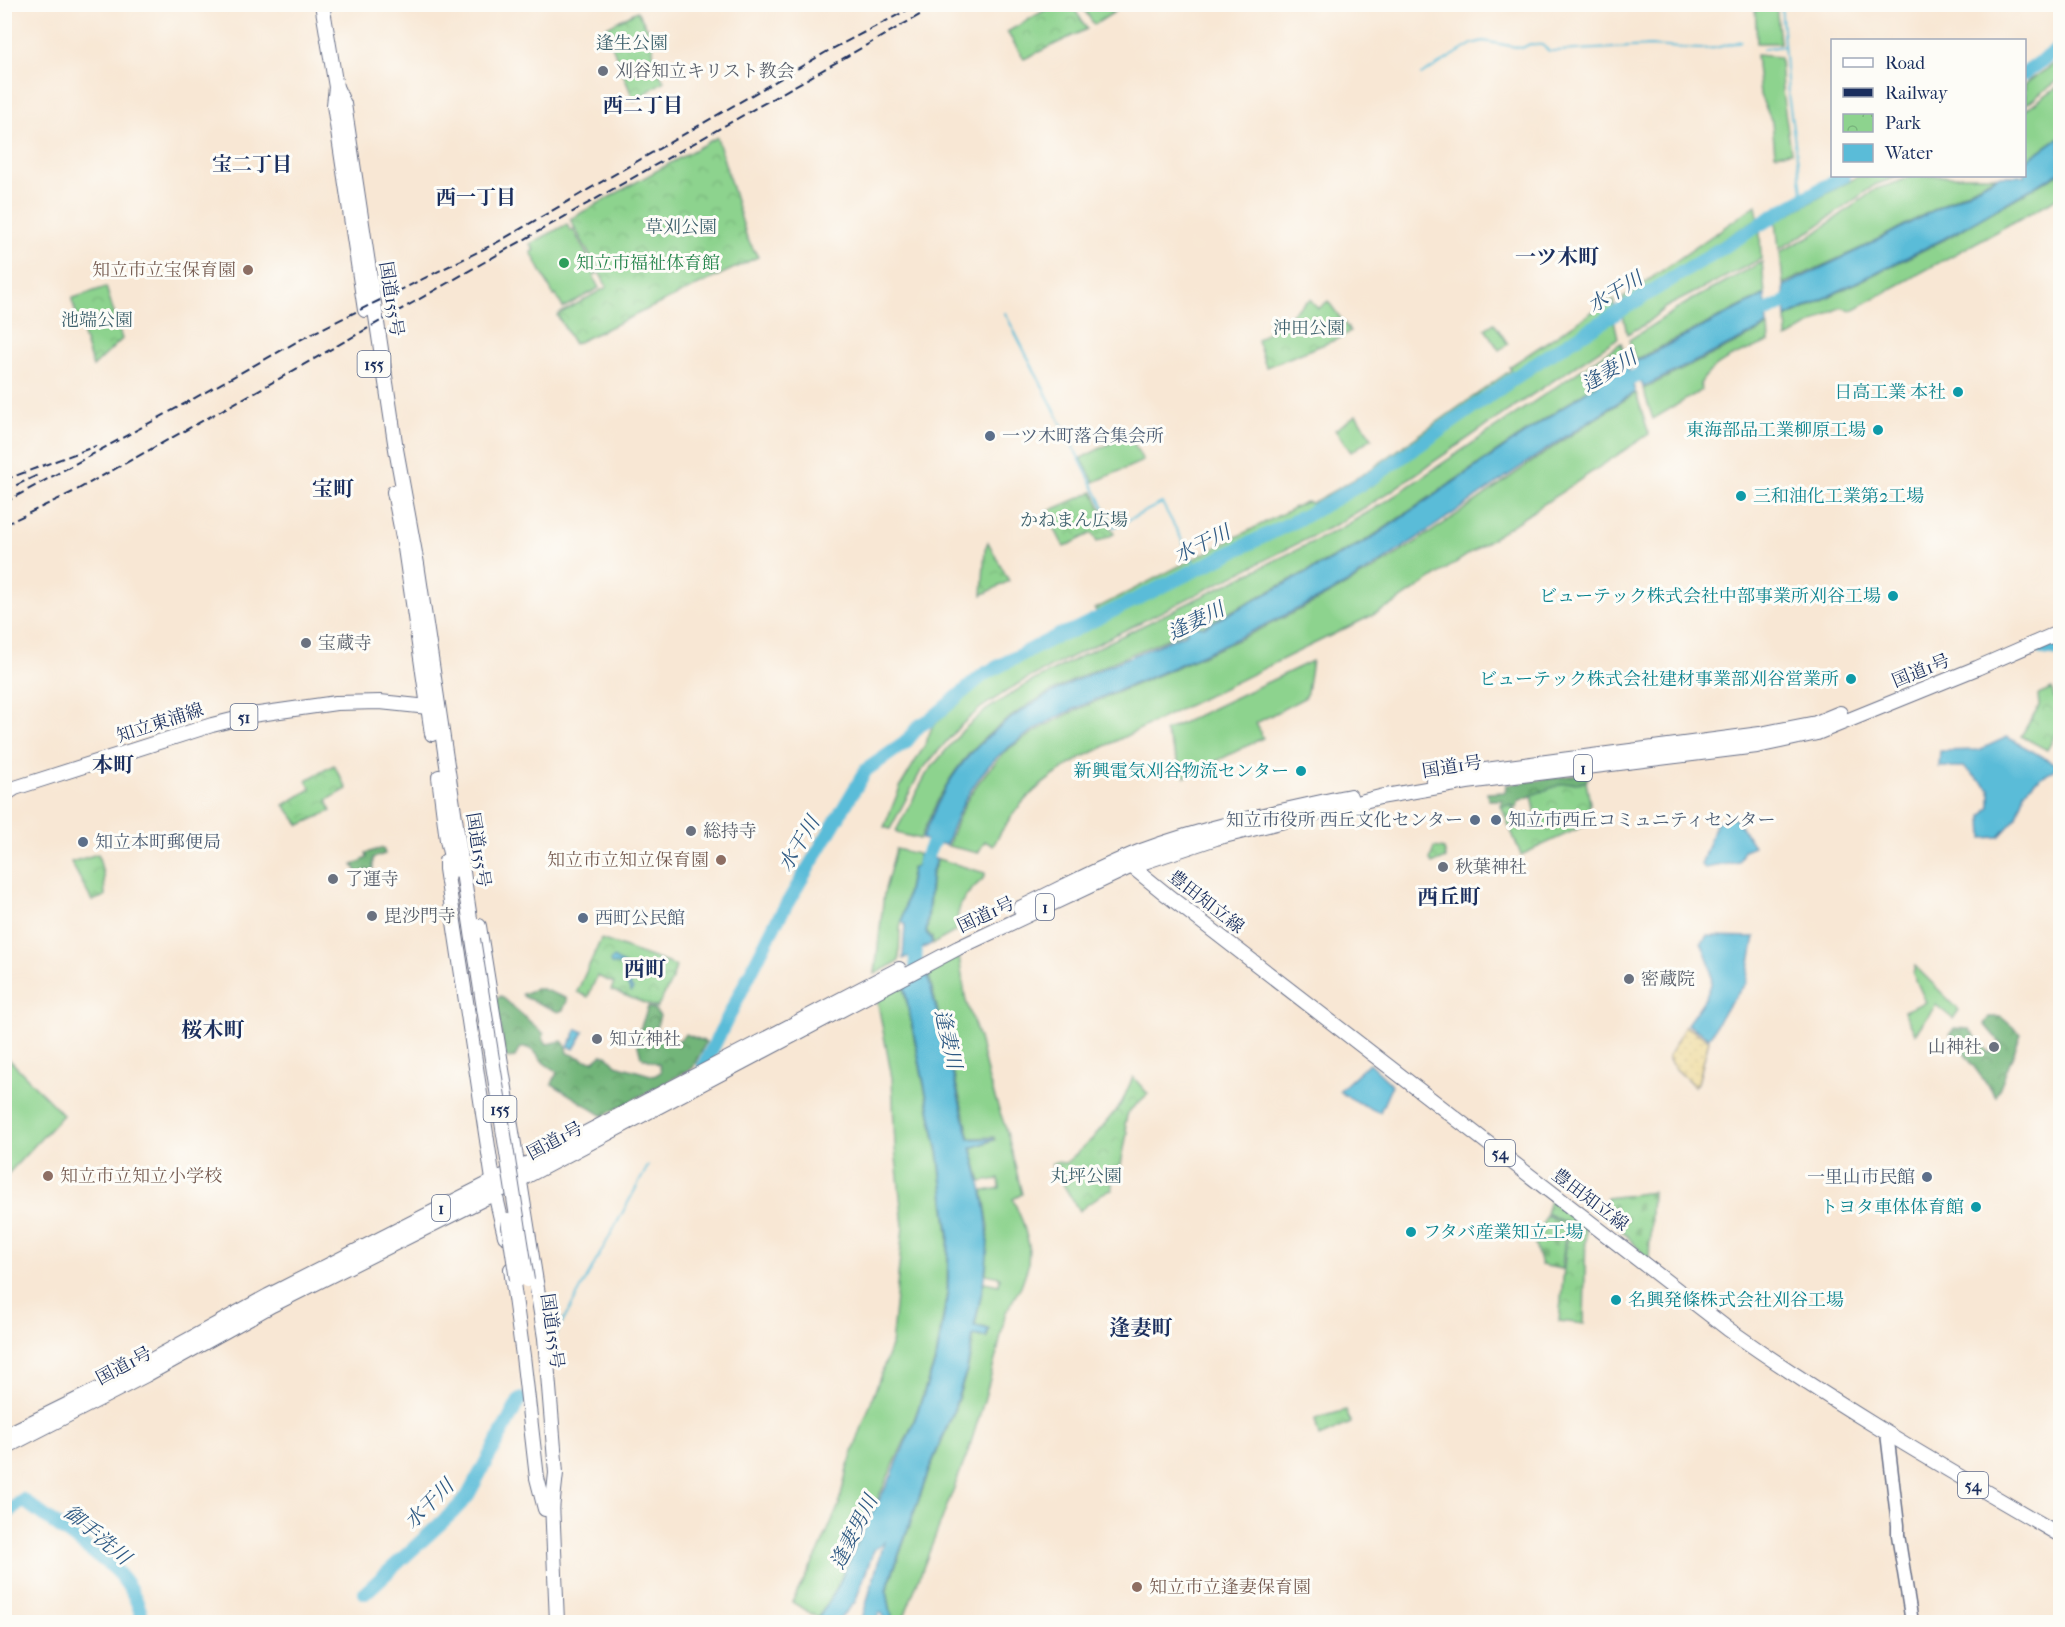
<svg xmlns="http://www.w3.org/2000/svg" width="2065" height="1627" viewBox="0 0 2065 1627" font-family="'IM FELL French Canon','Noto Serif JP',serif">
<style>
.grass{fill:#8dd38e;stroke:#548176;stroke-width:1.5}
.forest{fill:url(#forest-crowns);stroke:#46726c;stroke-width:1.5}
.sand{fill:url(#sand-dots);stroke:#84847e;stroke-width:1.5}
.cemetery{fill:url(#cemetery-stones);stroke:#548176;stroke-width:1.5}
.park{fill:url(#park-crowns);stroke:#548176;stroke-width:1.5}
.water{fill:#5abcd8;stroke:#3a769b;stroke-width:1.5}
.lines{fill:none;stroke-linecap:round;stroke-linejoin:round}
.stream{stroke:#5abcd8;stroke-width:2}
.river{stroke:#5abcd8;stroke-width:14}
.secondary-casing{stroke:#686f87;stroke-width:15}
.primary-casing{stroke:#686f87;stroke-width:16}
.trunk-casing{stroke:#686f87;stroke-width:16}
.secondary{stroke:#fff;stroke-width:12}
.primary{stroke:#fff;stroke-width:14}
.trunk{stroke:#fff;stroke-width:14}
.rail{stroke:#1b2f5e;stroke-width:2;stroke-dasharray:9 4.5;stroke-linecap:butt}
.trunk-bridge-casing{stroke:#686f87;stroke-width:16;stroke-linecap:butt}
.trunk-bridge{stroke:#fff;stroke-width:14}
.worship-dot{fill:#6b7280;stroke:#fdfcf7;stroke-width:2}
.leisure-dot{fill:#2e9e5b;stroke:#fdfcf7;stroke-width:2}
.education-dot{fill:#8d6e63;stroke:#fdfcf7;stroke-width:2}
.culture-dot{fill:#0f9aa8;stroke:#fdfcf7;stroke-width:2}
.service-dot{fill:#5c6f8a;stroke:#fdfcf7;stroke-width:2}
.labels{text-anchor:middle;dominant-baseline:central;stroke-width:6;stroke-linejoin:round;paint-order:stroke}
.shield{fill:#fdfcf7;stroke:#5f6c8c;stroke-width:1.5}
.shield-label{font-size:16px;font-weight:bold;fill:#1b2f5e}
.park-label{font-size:18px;fill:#3d606c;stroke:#fdfcf7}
.worship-label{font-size:18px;fill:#5b616d;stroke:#fdfcf7;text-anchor:start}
.leisure-label{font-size:18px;fill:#27864d;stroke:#fdfcf7;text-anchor:start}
.education-label{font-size:18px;fill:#785e54;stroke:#fdfcf7;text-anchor:end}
.street-label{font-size:18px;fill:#1b2f5e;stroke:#fdfcf7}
.culture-label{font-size:18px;fill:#0d838f;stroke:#fdfcf7;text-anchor:end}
.service-label{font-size:18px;fill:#4e5e75;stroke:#fdfcf7;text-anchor:start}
.neighbourhood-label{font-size:20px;font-weight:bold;fill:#1b2f5e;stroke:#fdfcf7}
.water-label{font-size:20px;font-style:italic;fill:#2e5983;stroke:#fdfcf7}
.quarter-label{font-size:21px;font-weight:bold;fill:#1b2f5e;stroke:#fdfcf7}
</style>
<defs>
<pattern id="forest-crowns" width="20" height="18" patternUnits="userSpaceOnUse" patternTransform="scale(1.5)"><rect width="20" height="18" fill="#72b579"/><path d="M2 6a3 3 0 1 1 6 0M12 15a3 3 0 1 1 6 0" fill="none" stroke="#5d9466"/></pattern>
<pattern id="sand-dots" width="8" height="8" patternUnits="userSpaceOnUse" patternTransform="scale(1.5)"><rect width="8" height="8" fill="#eeda9e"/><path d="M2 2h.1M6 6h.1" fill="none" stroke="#ccbb8a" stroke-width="1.8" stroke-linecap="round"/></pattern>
<pattern id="cemetery-stones" width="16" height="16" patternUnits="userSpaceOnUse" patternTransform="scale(1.5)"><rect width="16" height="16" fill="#8dd38e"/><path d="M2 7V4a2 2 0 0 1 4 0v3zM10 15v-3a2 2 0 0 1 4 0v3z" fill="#79b57d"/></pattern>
<pattern id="park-crowns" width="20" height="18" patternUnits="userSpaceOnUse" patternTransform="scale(1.5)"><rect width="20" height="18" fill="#8dd38e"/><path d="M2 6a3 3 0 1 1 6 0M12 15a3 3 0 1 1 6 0" fill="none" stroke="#79b57d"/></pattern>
</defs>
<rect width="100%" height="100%" fill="#fdfcf7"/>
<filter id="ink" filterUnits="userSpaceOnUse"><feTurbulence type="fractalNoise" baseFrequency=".0167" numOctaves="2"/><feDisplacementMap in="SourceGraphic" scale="12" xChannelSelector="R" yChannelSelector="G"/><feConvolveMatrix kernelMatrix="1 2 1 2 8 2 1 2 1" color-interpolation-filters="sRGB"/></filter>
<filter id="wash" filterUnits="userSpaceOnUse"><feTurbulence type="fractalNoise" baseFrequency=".008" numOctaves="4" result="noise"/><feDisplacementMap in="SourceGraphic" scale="24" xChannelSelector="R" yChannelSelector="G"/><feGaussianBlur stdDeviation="1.35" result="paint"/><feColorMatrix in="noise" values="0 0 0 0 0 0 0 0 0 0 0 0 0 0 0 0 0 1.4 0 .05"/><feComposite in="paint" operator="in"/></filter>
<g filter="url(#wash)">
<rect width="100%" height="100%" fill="#f8e7d4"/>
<g class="grass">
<path d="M1755 5H1776L1780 43H1757Z"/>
<path d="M1756 55 1780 57 1782 91 1791 152 1775 154 1772 122 1760 95Z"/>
<path d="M2060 60V79L2025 105V84Z"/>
<path d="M2060 85V136L2025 161V110Z"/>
<path d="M2060 173V195L2050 202 1851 311 1841 307 1787 338 1786 318 1944 240Z"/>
<path d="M1859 176H1900L1875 185 1812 230 1779 249 1776 221Z"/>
<path d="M1910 176H1996L1865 246 1783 284 1780 252 1814 234 1876 189 1898 182Z"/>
<path d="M1756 205 1758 218 1623 303V298Z"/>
<path d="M567 224 570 231 573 229 597 274 593 276 599 288 563 308 556 295 554 296 531 252 534 250 530 244Z"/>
<path d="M1760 231 1761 259 1666 307 1644 325 1627 334 1623 314Z"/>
<path d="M1762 262 1765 294 1635 360 1629 340 1688 302Z"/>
<path d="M1610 300H1614V308L1513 372 1366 477 1313 508 1098 614 1095 609 1305 502 1312 503 1364 474 1511 370 1509 367Z"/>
<path d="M1614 320 1618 338 1521 402 1385 495 1339 523 1021 682 982 707 959 727 921 771 890 829 884 827 901 785 925 745 932 727 987 678 1040 649 1265 542 1372 485 1558 355Z"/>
<path d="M1768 327 1769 342C1744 352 1714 360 1700 384L1702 390 1653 419 1643 389Z"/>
<path d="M1621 343 1627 363 1368 539 1203 626 1184 624 1186 631C1110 664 1015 696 962 762 943 786 932 812 920 839L897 833 896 831 927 773 963 730 986 710 1025 685 1093 650 1343 527 1382 504Z"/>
<path d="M1636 393 1649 434 1389 607 1081 758C1038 784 1017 801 993 846L985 841 978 853 948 846C958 814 971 788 994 764 999 759 1004 752 1010 748 1062 711 1119 693 1177 667 1228 645 1279 621 1328 595 1437 537 1531 456 1636 393Z"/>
<path d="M1356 415 1372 438 1351 452 1335 430Z"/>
<path d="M1129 434 1143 461 1094 482 1081 458Z"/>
<path d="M1312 661 1306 697 1256 723 1263 738 1185 777 1165 731Z"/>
<path d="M896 849 918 854 917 865 912 868 900 929 899 961 875 974 884 893Z"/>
<path d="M938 859 985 873V877C964 896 957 902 956 931L933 944 932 937 927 933 932 874Z"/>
<path d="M959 956 966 1001 979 1038 989 1081 1007 1132 1022 1194 1013 1199 1023 1223 1029 1245 1028 1266 1021 1286 1005 1314 999 1345 984 1401 968 1452 904 1617V1622H893L887 1590 930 1469 953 1415 968 1368 974 1336 987 1338 989 1328 975 1326 984 1282 999 1285 1000 1277 986 1274 989 1227 983 1191 1000 1188 999 1179 981 1182 972 1148 995 1140 994 1137 970 1138 928 972Z"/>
<path d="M1915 966 1959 1010 1953 1019 1936 1005 1915 1034 1904 1011 1926 1002 1913 974Z"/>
<path d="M903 985 938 1154 948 1234 947 1292 936 1357 912 1425 835 1591 818 1618 792 1602 818 1553 839 1505 847 1469 891 1346 903 1226 895 1148 892 1078 877 999Z"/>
<path d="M5 1055 63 1115 5 1177H4Z"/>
</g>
<g class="forest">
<path d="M1590 773 1586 782 1562 784 1518 801 1517 808 1511 805 1501 806 1502 800H1488L1487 793 1505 792 1506 785Z"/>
<path d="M383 848 385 854 373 858V869L359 875 353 865 367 858 366 853Z"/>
<path d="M535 989H542L566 998 567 1001 563 1010 558 1012 524 997 522 994Z"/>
<path d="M501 996 544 1034 543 1038 547 1044 562 1041 567 1047 568 1053 586 1060 594 1061 601 1055H607L616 1065 654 1076 661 1072 659 1064 641 1057 637 1042 638 1035 648 1007 654 1009 660 1016 656 1029 658 1034 678 1041 686 1034 706 1042 693 1068 603 1116 552 1084 557 1072 544 1063 533 1050 525 1047 519 1049 515 1057 508 1058 505 1055 496 999Z"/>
<path d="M1989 1017H2001L2021 1034 1996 1097 1950 1034 1954 1028 1969 1029 1989 1053 2001 1044 1984 1024Z"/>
</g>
<path class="sand" d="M1685 1026 1709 1040 1698 1083 1694 1087C1687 1076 1672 1070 1668 1057Z"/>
<g class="cemetery">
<path d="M1652 1192 1649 1260 1612 1220 1604 1218 1607 1198Z"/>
<path d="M1546 1215 1566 1224 1562 1269 1541 1265 1535 1245Z"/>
</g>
<g class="park">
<path d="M1054 5H1072L1087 29 1024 59 1007 32Z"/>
<path d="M1081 5H1112L1116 11 1094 25Z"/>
<path d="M637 11 652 36 654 62 664 81 634 101 605 28Z"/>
<path d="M717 137 747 238 758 257 574 344 557 315 607 287 570 219Z"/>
<path d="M106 287 122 339 93 367 72 300 73 298Z"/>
<path d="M1310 299 1318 309 1328 301 1350 331 1340 338 1266 367 1257 340Z"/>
<path d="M1494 323 1508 344 1499 350 1485 329Z"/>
<path d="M1093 492 1114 534 1097 542 1092 533 1064 547 1046 512Z"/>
<path d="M988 542 1009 581 982 595 985 549Z"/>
<path d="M2052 689 2054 697 2060 698V727L2047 750 2021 736 2039 706 2038 695Z"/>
<path d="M334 765 347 789 327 800 331 811 300 825 284 805 311 789 306 780Z"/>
<path d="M1586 782 1590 803 1586 825 1521 855 1501 806 1511 805 1524 827 1537 821 1532 795 1562 784Z"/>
<path d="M1434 847 1444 849 1446 858 1432 864 1430 860Z"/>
<path d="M98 854 104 877 105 896 92 901 71 862Z"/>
<path d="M601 939 676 966 672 980 657 1008 611 990 614 983 597 976 588 997 577 992Z"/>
<path d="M1133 1077 1148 1094 1128 1112 1125 1124 1127 1133 1120 1170 1112 1179V1190L1103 1193 1079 1211 1051 1164 1055 1162 1066 1163 1093 1138 1121 1104Z"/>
<path d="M1550 1200 1586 1226 1584 1324 1559 1321 1568 1224 1546 1213Z"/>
<path d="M1346 1410 1351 1423 1319 1437 1315 1419Z"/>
</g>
<g class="water">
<path d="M2060 137V172L1943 239 1786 317 1784 286 1865 247 1999 176H2024L2025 162Z"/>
<path d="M1765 295 1767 326 1643 387 1635 362Z"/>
<path d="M1627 364 1635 392C1569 432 1506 477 1442 521 1405 546 1367 573 1327 594 1278 619 1226 644 1176 666 1119 692 1059 709 1009 747 976 772 958 808 946 845L922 839C934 812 944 786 963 763 1017 696 1111 666 1187 633L1186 625 1204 627 1369 540Z"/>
<path d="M2007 737 2057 765 2053 771 2035 781 2025 792 2017 817 1999 837 1983 838 1982 816 1990 806V789L1963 767H1939L1940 751 1979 750Z"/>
<path d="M1731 817 1736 819 1754 846 1744 850 1739 862 1705 868 1701 865 1715 825 1721 819Z"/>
<path d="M919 855 936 859 931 874 926 933 931 938V944L903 959 905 925 902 921 913 868 918 866Z"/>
<path d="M1707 936 1755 937 1746 983 1723 1013 1709 1038 1687 1024C1711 990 1721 983 1701 943Z"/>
<path d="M613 958 623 964 630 971H634V974L629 973 626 977 629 980 631 976 634 977 630 986 633 989 631 992 624 978 626 972 620 965 611 964 610 961Z"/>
<path d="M927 973 969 1139H994L971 1148C978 1173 985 1199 987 1225 990 1259 981 1294 974 1326L988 1329 986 1337 973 1335 967 1368 952 1414 929 1469 886 1590 893 1622H885L882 1613H879L876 1622H861L884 1542 874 1550 855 1602 837 1622H816L836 1591 864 1529 891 1477 913 1425 937 1357 948 1292 949 1234 939 1155 904 985Z"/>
<path d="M577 1029 584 1032 574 1049 568 1046 572 1039H574V1035Z"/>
<path d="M1369 1063 1392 1085 1380 1112C1375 1112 1342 1094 1339 1091Z"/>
</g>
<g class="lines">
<g class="stream">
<path d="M1781 4 1788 94 1803 198"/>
<path d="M1763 49 1784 46"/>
<path d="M1421 75 1472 44 1483 41 1522 48 1530 44 1542 45 1549 51H1558L1650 46 1700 49 1715 48 1741 41"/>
<path d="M1005 313 1114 527 1162 503 1197 568"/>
<path d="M554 1338 648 1166"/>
</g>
<g class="river">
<path d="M2024 74 2060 48"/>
<path d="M1752 318 1802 294"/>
<path d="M1615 387 1653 367"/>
<path d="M2043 649 2060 651"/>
<path d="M922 872 925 860 940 826"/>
<path d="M914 935 917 979"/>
<path d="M704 1065 775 924 866 770 905 743 919 726 931 719 984 674 1059 635 1074 630 1307 515 1375 476 1539 361 1785 209 1844 176"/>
<path d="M4 1516 23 1500 114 1568C130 1586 138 1599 143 1622"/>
<path d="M365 1593 453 1512 467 1497 520 1399"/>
</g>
</g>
</g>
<g filter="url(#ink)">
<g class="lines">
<g class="secondary-casing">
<path id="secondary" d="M1887 1433 1898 1525V1535L1912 1622"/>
</g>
<g class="primary-casing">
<g id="primary">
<path d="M4 795 15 788 212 725 252 715 336 703 380 702 438 708"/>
<path d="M1124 860 1167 895 1728 1329C1835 1405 1948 1470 2060 1535"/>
</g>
</g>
<g class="trunk-casing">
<g id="trunk">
<path d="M322 4 336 87 344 104 347 124 396 449 417 564 473 939"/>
<path d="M336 87 334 105 365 310"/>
<path d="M394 492 405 548 432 734"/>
<path d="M439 777 447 840 454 870"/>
<path d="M1433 779 1462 773 1760 734 1816 723 1840 713"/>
<path d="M446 861V869L495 1193 505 1236"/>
<path d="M1020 908C1060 889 1100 867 1141 851 1208 826 1280 811 1350 796"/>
<path d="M479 926 545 1338 556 1473 552 1509"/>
<path d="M511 1269 523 1356 537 1478 545 1509"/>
<path d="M4 1436 99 1389 268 1296 494 1181 899 969"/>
<path d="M4 1448 146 1375 272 1305 495 1193 958 948 1132 866 1216 838 1380 797 1467 782 1757 746 1817 733 1977 668 2060 632"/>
<path d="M552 1502 557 1622"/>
</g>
</g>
<use href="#secondary" class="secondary"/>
<use href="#primary" class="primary"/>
<use href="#trunk" class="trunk"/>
<g class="rail">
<path d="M4 480 96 446"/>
<path d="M4 491 38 475"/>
<path d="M4 503 311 334 496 243 828 51 919 4"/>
<path d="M4 525 73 492 275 381 939 4"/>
</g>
<g class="trunk-bridge-casing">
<g id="trunk-bridge">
<path d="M473 939 527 1280"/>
<path d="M508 1220 517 1280"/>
</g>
</g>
<use href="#trunk-bridge" class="trunk-bridge"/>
</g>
</g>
<g class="worship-dot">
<circle cx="603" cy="71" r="6"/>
<circle cx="306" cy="643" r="6"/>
<circle cx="691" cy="831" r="6"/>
<circle cx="1443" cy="867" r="6"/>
<circle cx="333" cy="879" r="6"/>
<circle cx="372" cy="916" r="6"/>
<circle cx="1629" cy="979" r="6"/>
<circle cx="597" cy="1039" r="6"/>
<circle cx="1994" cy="1047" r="6"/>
</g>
<circle class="leisure-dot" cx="564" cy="263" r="6"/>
<g class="education-dot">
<circle cx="248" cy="270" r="6"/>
<circle cx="721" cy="860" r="6"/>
<circle cx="48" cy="1176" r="6"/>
<circle cx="1137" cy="1587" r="6"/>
</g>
<g class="culture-dot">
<circle cx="1958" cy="392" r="6"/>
<circle cx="1878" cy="430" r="6"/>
<circle cx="1741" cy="496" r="6"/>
<circle cx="1893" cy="596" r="6"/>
<circle cx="1851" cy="679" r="6"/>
<circle cx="1301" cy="771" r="6"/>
<circle cx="1976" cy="1207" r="6"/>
<circle cx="1411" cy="1232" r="6"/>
<circle cx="1616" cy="1300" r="6"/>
</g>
<g class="service-dot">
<circle cx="990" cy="436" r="6"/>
<circle cx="1475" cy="820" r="6"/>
<circle cx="1496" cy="820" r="6"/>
<circle cx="83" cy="842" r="6"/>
<circle cx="583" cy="918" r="6"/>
<circle cx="1927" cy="1177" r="6"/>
</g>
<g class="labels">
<g class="shield">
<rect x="357.5" y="351" width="33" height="26" rx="4.5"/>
<rect x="230.5" y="704" width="27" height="26" rx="4.5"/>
<rect x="1574" y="755" width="18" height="26" rx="4.5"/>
<rect x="1036" y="894" width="18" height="26" rx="4.5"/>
<rect x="483.5" y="1096" width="33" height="26" rx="4.5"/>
<rect x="1485" y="1140" width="30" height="26" rx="4.5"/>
<rect x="432" y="1195" width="18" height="26" rx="4.5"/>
<rect x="1958" y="1472" width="30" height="26" rx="4.5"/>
</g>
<g class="shield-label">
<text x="374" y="364">155</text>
<text x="244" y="717">51</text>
<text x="1583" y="768">1</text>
<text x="1045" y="907">1</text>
<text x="500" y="1109">155</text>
<text x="1500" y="1153">54</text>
<text x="441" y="1208">1</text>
<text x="1973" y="1485">54</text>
</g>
<g class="park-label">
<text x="632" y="43">逢生公園</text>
<text x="681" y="227">草刈公園</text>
<text x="97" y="320">池端公園</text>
<text x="1309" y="328">沖田公園</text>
<text x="1074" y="520">かねまん広場</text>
<text x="1086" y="1176">丸坪公園</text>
</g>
<g class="worship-label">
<text x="615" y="71">刈谷知立キリスト教会</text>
<text x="318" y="643">宝蔵寺</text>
<text x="703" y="831">総持寺</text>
<text x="1455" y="867">秋葉神社</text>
<text x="345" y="879">了運寺</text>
<text x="384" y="916">毘沙門寺</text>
<text x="1641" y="979">密蔵院</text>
<text x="609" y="1039">知立神社</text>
<text x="1982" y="1047" text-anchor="end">山神社</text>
</g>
<g class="leisure-label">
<text x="576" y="263">知立市福祉体育館</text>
</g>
<g class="education-label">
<text x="236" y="270">知立市立宝保育園</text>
<text x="709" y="860">知立市立知立保育園</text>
<text x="60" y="1176" text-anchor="start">知立市立知立小学校</text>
<text x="1149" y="1587" text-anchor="start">知立市立逢妻保育園</text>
</g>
<g class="street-label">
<text transform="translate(391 299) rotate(81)">国道155号</text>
<text transform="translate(1921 671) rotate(-22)">国道1号</text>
<text transform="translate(160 723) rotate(-18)">知立東浦線</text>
<text transform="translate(1452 767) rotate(-9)">国道1号</text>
<text transform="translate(478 850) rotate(81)">国道155号</text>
<text transform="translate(1206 902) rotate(38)">豊田知立線</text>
<text transform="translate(986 915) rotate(-25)">国道1号</text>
<text transform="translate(555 1141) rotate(-28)">国道1号</text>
<text transform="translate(1590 1200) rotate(37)">豊田知立線</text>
<text transform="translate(552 1331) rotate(82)">国道155号</text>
<text transform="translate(124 1366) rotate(-28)">国道1号</text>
</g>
<g class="culture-label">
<text x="1946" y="392">日高工業 本社</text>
<text x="1866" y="430">東海部品工業柳原工場</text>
<text x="1753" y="496" text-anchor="start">三和油化工業第2工場</text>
<text x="1881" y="596">ビューテック株式会社中部事業所刈谷工場</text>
<text x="1839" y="679">ビューテック株式会社建材事業部刈谷営業所</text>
<text x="1289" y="771">新興電気刈谷物流センター</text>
<text x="1964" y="1207">トヨタ車体体育館</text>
<text x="1423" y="1232" text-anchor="start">フタバ産業知立工場</text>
<text x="1628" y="1300" text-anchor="start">名興発條株式会社刈谷工場</text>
</g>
<g class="service-label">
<text x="1002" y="436">一ツ木町落合集会所</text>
<text x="1463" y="820" text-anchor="end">知立市役所 西丘文化センター</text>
<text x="1508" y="820">知立市西丘コミュニティセンター</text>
<text x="95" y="842">知立本町郵便局</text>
<text x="595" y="918">西町公民館</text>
<text x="1915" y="1177" text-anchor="end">一里山市民館</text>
</g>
<g class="neighbourhood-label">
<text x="643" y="105">西二丁目</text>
<text x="252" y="164">宝二丁目</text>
<text x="476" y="197">西一丁目</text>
</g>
<g class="water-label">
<text transform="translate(1615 292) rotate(-31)">水干川</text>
<text transform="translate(1609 371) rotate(-31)">逢妻川</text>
<text transform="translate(1202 544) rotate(-26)">水干川</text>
<text transform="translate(1196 621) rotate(-26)">逢妻川</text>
<text transform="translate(799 844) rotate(-59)">水干川</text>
<text transform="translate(948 1039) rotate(77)">逢妻川</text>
<text transform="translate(429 1504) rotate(-45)">水干川</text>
<text transform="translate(854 1532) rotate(-63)">逢妻男川</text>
<text transform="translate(97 1535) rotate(40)">御手洗川</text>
</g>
<g class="quarter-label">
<text x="1557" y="257">一ツ木町</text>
<text x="333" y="489">宝町</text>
<text x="113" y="765">本町</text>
<text x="1449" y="897">西丘町</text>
<text x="645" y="969">西町</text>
<text x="213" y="1030">桜木町</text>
<text x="1141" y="1328">逢妻町</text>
</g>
</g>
<rect width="2065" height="1627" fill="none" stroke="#fdfcf7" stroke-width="24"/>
<rect x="1831" y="39" width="195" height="138" fill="#fdfcf7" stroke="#a3aaba" stroke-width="1.5"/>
<rect x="1843" y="58" width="30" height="9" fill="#ffffff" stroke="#a3aaba" stroke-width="1.5"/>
<text x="1885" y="69" font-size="18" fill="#1b2f5e">Road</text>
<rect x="1843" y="88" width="30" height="9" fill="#1b2f5e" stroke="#a3aaba" stroke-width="1.5"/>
<text x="1885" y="99" font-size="18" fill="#1b2f5e">Railway</text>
<rect x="1843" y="114" width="30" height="18" fill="url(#park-crowns)" stroke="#a3aaba" stroke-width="1.5"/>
<text x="1885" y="129" font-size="18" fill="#1b2f5e">Park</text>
<rect x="1843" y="144" width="30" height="18" fill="#5abcd8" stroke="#a3aaba" stroke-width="1.5"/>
<text x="1885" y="159" font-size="18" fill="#1b2f5e">Water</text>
</svg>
